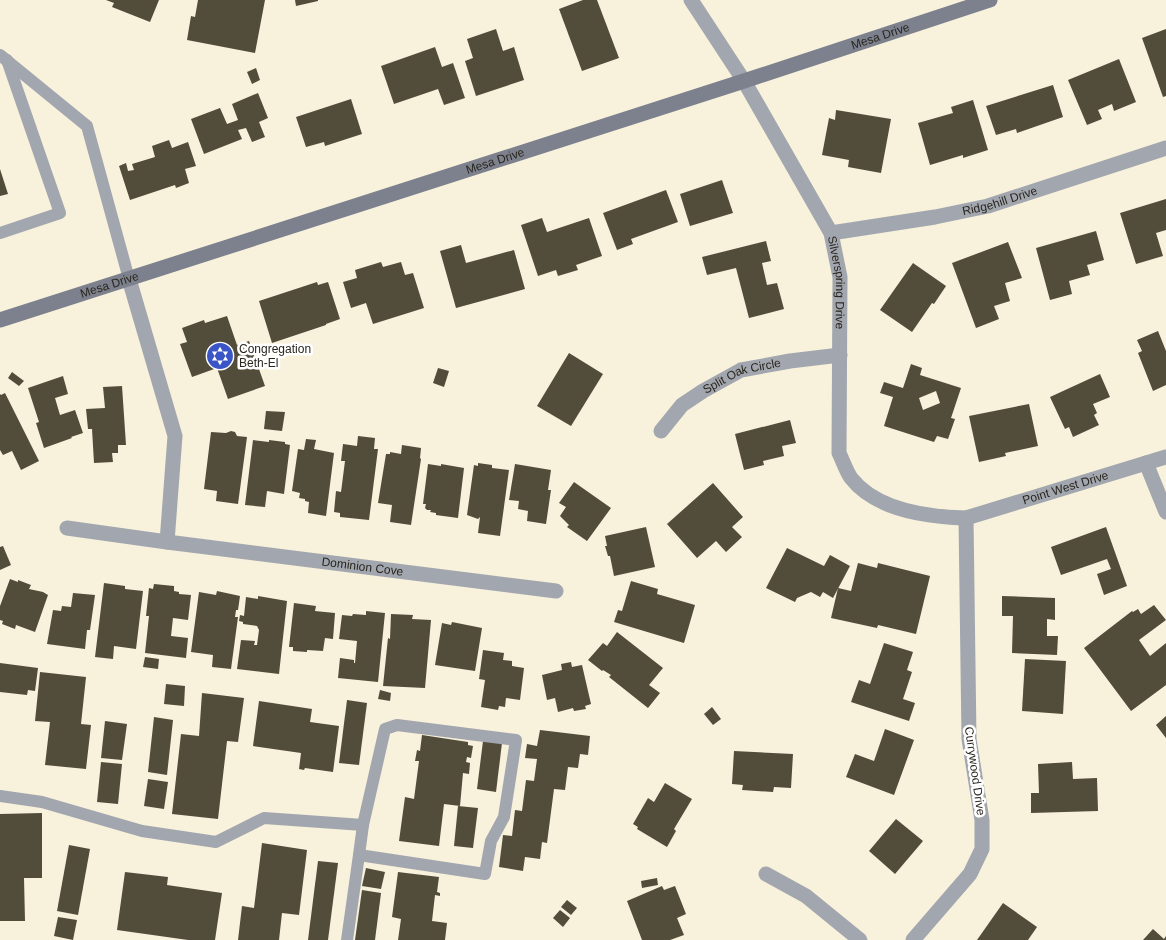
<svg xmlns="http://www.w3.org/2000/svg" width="1166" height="940" viewBox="0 0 1166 940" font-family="Helvetica,sans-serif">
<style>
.building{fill:#524c3b;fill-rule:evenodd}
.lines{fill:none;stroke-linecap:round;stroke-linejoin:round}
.lane{stroke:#a2a6ae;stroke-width:12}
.street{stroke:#a2a6ae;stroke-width:15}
.secondary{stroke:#7c818d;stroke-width:15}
.labels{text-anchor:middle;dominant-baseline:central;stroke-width:5;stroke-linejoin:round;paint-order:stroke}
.street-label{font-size:12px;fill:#29261e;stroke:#fff}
.poi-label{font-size:12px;fill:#29261e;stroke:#fff;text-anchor:start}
</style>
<rect width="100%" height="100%" fill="#f8f1dc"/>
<g class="building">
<path d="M106 0H159L150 22 112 7 114 3Z"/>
<path d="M198 0H265L255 53 187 40 191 16 195 17Z"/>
<path d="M295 0H318V1L296 6Z"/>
<path d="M583 0H597L619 58 582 71 559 9Z"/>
<path d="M496 29 503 51 514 47 524 80 476 96 465 61 473 58 467 39Z"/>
<path d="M1166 29V96L1163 97 1142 38Z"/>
<path d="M435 47 442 67 453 63 465 98 444 105 438 89 394 104 381 66Z"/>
<path d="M1119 59 1136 102 1114 111 1112 104 1098 110 1102 119 1087 125 1068 80Z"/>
<path d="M256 68 260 80 252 84 247 72Z"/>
<path d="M1053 85 1063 117 1017 133 1016 129 996 135 986 106Z"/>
<path d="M258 93 268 118 259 122 265 137 252 142 246 128 238 130 242 139 204 154 191 119 220 108 227 124 238 120 232 104Z"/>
<path d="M351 99 362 134 325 146 324 142 306 147 296 117Z"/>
<path d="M973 100 988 150 963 158V155L930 165 918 123 953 113 951 107Z"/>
<path d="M836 110 891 119 881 173 848 167 849 160 822 155 829 118 835 120Z"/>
<path d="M169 140 172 148 188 142 196 166 185 169 189 183 176 188 175 185 130 200 119 166 126 163 128 171 134 170 132 164 155 157 152 146Z"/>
<path d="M0 169 8 194 0 196Z"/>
<path d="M722 180 733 213 690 226 680 194Z"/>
<path d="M666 190 678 222 631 239 633 244 617 250 603 213Z"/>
<path d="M1166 199V230L1156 233 1163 256 1136 264 1120 213Z"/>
<path d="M542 218 547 232 589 218 602 256 576 265 578 270 558 276 556 270 538 276 521 225Z"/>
<path d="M1096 231 1104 260 1087 265 1090 275 1069 281 1072 294 1050 300 1036 248Z"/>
<path d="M766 241 771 261 762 263 767 285 777 283 784 309 749 318 736 268 707 275 702 257Z"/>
<path d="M1008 242 1022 278 1005 283 1010 301 994 306 999 319 976 328 952 263Z"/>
<path d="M461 245 466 263 514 250 525 289 456 308 440 251Z"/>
<path d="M381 262 383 267 401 262 405 275 413 273 424 308 373 324 366 303 351 308 343 282 357 278 355 270Z"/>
<path d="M913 263 946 286 934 304 932 303 912 332 880 310Z"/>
<path d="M317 282 318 285 328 282 340 319 326 324V325L272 343 259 301Z"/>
<path d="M227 316 237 345 249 341 265 386 228 399 217 368 192 377 180 344 187 342 182 328 204 320 205 323Z"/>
<path d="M1158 331 1166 351V385L1153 391 1138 353 1142 351 1137 340Z"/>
<path d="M569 353 603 374 571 426 537 406Z"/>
<path d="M911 364 922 368 920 375 961 388 951 418 955 419 948 439 937 436 934 442 884 426 893 397 880 393 884 382 903 388ZM936 391 940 403 923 410 919 398Z"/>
<path d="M438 368 449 371 444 387 433 383Z"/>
<path d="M12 372 24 381 19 386 8 378Z"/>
<path d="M1100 374 1110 397 1093 404 1097 413 1094 415 1099 425 1073 437 1069 427 1065 429 1050 397Z"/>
<path d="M63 376 68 394 55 398 60 415 75 410 83 433 71 437 72 438 44 448 36 423 39 422 28 388Z"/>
<path d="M122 386 126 445H118V453H112L113 462 94 463 92 429H88L86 409 105 408 103 387Z"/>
<path d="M5 393 39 461 21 470 12 451 3 455 0 450V394L1 395Z"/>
<path d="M1029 404 1038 446 1005 453 1006 456 979 462 969 416Z"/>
<path d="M266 411 285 412 282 431 264 429Z"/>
<path d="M790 420 796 443 782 446 784 456 763 461 764 465 744 470 735 434Z"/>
<path d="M231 431 235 432 237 436 247 437 238 504 216 501 217 491 204 489 211 432 226 433Z"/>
<path d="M358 436 375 438 374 449H378L369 520 340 517V513L334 512 336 491 341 492 345 461H341L343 444 357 446Z"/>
<path d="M306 439 316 440 314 449 334 453 326 516 308 513 309 502 305 501V499L299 498 300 493 292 491 298 449 304 450Z"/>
<path d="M253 440 269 442V440L285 442V444L290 445 284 494 267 491 265 507 245 505Z"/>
<path d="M402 445 421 448 420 458 421 459 411 525 390 522 392 505 378 503 386 454H390V452L401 454Z"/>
<path d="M478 463 492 465V468L509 470 500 536 478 533 480 517 478 519 467 515 474 465 478 466Z"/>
<path d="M428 464 441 466V464L464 468 458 518 436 515V513L430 512 431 510H427L425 508 426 504H423Z"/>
<path d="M515 464 551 470 548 490H551L546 524 527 521 528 511 518 509 519 501 509 500Z"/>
<path d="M574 482 611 508 587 541 567 527 569 525 560 516 566 507 559 503Z"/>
<path d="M713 483 743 517 732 527 742 537 726 552 716 541 697 558 667 524Z"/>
<path d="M646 527 655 567 614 576 610 556H608L605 546H607L605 536Z"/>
<path d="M1106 527 1127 586 1104 595 1097 574 1111 569 1107 559 1061 575 1051 547Z"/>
<path d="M3 546 11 565 0 570V547Z"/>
<path d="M787 548 824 566 830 555 850 566 833 598 823 592 820 597 811 592 797 598 795 602 766 588Z"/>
<path d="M858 563 877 568 878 563 930 576 916 634 878 625 877 628 831 618 838 588 851 591Z"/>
<path d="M10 579 18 582V580L31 585 29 589 43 592 48 595 35 632 16 625 15 629 2 624 3 621 0 620V606Z"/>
<path d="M631 581 658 589 657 594 695 605 684 643 614 622 618 610 622 611Z"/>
<path d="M104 583 125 586V589L143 591 136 649 114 646 113 659 95 657Z"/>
<path d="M154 584 174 586V591L179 592V594L191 595 188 620 173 618 171 636 188 638 186 658 145 653 149 616H146L149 588 153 589Z"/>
<path d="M217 591 240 596 238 610H236L235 617H238L231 669 212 667 213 655 191 652 199 592 216 595Z"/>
<path d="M73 593 95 595 90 630H87L85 649 47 644 53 610 61 611 62 606 71 607Z"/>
<path d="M258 596 287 601 279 674 237 669 241 640 255 641 254 645H257L259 630 257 626 243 624V622L239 621 240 615 244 616 246 597 258 599Z"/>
<path d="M1002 596 1055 598V620L1047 619V636H1058L1057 655 1012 653 1013 616H1002Z"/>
<path d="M294 603 316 606 315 611 335 613 333 639 325 638 323 651 307 650V652L293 651V647H289Z"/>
<path d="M1154 605 1166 620 1139 640 1150 656 1166 643V685L1131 711 1084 648 1132 611 1133 612 1138 609 1141 614Z"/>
<path d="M366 611 385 613 378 682 338 678 340 658 354 660V663H355L357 641 339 639 342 615 352 616 353 614 366 615Z"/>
<path d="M391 614 413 615 412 619 431 620 425 688 383 686 388 638 390 639Z"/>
<path d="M452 622 482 628 475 671 435 665 442 623 451 625Z"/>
<path d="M617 632 663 668 649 685 660 693 648 708 609 677 611 675 603 670 602 671 588 660 603 643 607 646Z"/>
<path d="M884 643 913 652 907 670 912 672 903 699 915 703 909 721 851 702 859 680 870 684Z"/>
<path d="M483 650 504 653 503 660 512 661V666L524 668 520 700 506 698 505 707 499 706 498 710 481 707 485 680 479 679Z"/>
<path d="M145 657 159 659 158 669 143 667Z"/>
<path d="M1025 659 1066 661 1063 714 1022 711Z"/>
<path d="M571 662 572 667 582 665 591 704 585 706 586 709 574 711 573 708 558 712 555 698 547 700 542 675 562 670 561 664Z"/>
<path d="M0 663 38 668 35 691 28 690 27 695 0 692Z"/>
<path d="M40 672 86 677 81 724 91 725 86 769 45 765 50 722 35 721Z"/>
<path d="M166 684 185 686 184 706 164 704Z"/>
<path d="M380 690 391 693 390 701 378 699Z"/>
<path d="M202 693 244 698 238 742 227 741 218 819 172 814 181 734 199 736Z"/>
<path d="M347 700 367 703 359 765 339 763Z"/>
<path d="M259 701 312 709 310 722 339 726 333 772 305 768 304 770 299 769 301 753 253 746Z"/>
<path d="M712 707 721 719 713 725 704 714Z"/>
<path d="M1166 716V738L1156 725Z"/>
<path d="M154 717 173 720 167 775 148 772Z"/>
<path d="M105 721 127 724 122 760 101 758Z"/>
<path d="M885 729 914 740 894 795 846 777 855 754 874 761Z"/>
<path d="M540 730 590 736 588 755 580 754 578 768 568 767 565 790 554 789 547 843 542 842 540 859 525 857 523 871 499 867 503 835 512 836 515 810 522 811 526 780 534 781 537 759 525 758 527 744 537 746Z"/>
<path d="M422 735 468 742V745L473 746 471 758 467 757 466 762 470 763 469 774 463 773 460 806 444 804 439 846 399 841 405 797 414 799 419 761H415L417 750 420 751Z"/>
<path d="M483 741 502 743 496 792 477 789Z"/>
<path d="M734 751 793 754 791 788 774 787 773 792 742 790 743 785 732 784Z"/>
<path d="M101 762 122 764 118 804 97 802Z"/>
<path d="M1072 762 1073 779 1097 778 1098 811 1031 813V793H1039L1038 764Z"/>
<path d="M148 779 168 782 164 809 144 806Z"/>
<path d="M665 783 692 799 674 829 676 831 667 847 637 829 638 827 633 824 648 798 654 802Z"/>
<path d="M458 806 478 808 473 848 454 846Z"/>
<path d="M42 813V878H24L25 921H0V814Z"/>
<path d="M896 819 923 841 895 874 869 851Z"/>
<path d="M262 843 307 850 299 915 282 913 279 940H238L242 906 254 908Z"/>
<path d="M69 845 90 849 78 915 57 911Z"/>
<path d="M318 861 338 863 328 940H308Z"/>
<path d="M366 868 385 872 381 889 362 886Z"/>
<path d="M125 872 168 877 167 885 222 893 215 940H188L117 930Z"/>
<path d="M398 872 439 877 437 892 440 893V896L435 895 432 921 447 923 445 940H398L401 919 392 917Z"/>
<path d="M657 878 658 885 642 888 641 881Z"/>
<path d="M662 886 664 890 675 886 686 914 677 918 684 935 670 940H642L627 901Z"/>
<path d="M362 890 381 893 375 940H355Z"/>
<path d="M567 900 577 908 571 915 561 907Z"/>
<path d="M1003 903 1037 927 1028 940H977Z"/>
<path d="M560 910 570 918 563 927 553 918Z"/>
<path d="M58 917 77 920 73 940 54 936Z"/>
<path d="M1153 929 1164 939 1166 936V940H1143Z"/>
</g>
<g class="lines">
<g class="lane">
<path d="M0 55 87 126 129 279"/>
<path d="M0 233 60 213 7 60"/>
<path d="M397 725 516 740 504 817 491 841 485 874 359 855 363 825 385 729Z"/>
<path d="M0 796 42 802 142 831 216 842 264 818 363 825"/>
<path d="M347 940 359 855"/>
</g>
<g class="street">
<path id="s1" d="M691 0 744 81 831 233 840 277 839 453C843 461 846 471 851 478 876 510 928 517 966 518L1166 457"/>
<path id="s2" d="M831 233 935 217 988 206 1166 148"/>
<path d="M129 279 175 436 167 542"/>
<path id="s3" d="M661 431 682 405 703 391 741 370 790 361 840 355"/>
<path d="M1146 463 1166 512"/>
<path id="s4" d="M67 528 167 542 556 591"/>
<path d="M766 874 806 896 860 940"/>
<path d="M913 940 970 874 982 849V820L969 739 966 518"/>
</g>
<path class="secondary" id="s5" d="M0 320 744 81 990 0"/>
</g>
<defs>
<g id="synagogue-disc" transform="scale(1.4375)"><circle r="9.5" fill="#3955c6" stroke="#fff"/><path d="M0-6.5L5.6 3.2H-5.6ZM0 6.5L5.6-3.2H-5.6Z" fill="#fff"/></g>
</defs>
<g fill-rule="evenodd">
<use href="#synagogue-disc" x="220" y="356"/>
</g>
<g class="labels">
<g class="street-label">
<text stroke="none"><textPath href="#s5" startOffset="925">Mesa Drive</textPath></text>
<text stroke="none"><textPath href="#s5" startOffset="520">Mesa Drive</textPath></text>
<text stroke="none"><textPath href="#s2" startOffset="172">Ridgehill Drive</textPath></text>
<text stroke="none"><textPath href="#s1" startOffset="322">Silverspring Drive</textPath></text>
<text stroke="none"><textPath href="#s5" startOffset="115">Mesa Drive</textPath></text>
<text stroke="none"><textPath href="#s3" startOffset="101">Split Oak Circle</textPath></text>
<text stroke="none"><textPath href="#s1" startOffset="750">Point West Drive</textPath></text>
<text stroke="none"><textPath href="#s4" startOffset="298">Dominion Cove</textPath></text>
<text transform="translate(975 771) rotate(82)">Currywood Drive</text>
</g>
<g class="poi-label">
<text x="239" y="349">Congregation<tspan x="239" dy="14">Beth-El</tspan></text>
</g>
</g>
</svg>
